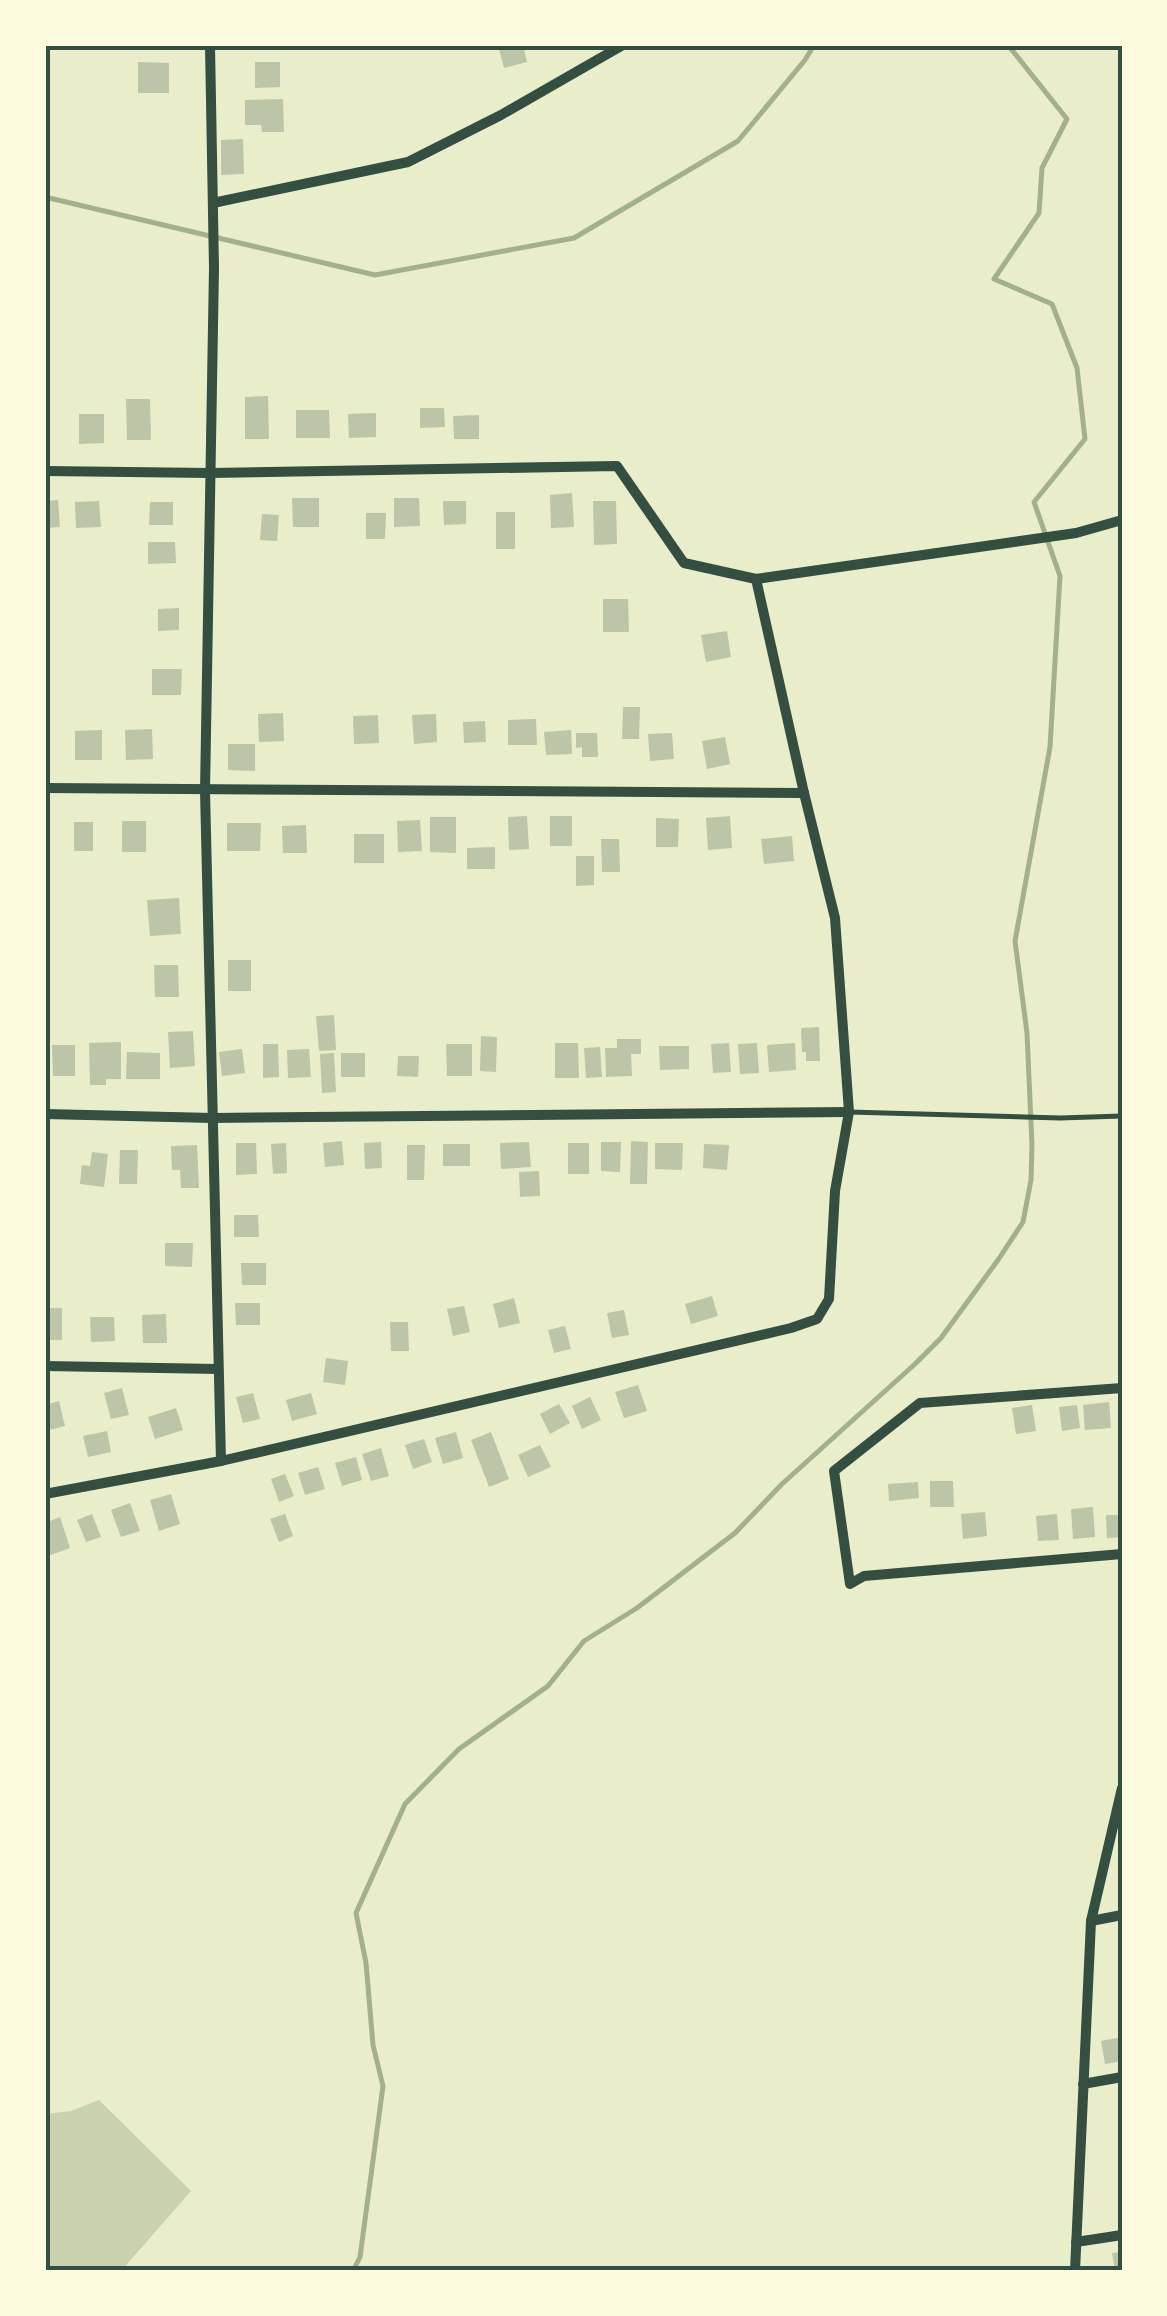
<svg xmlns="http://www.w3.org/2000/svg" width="1167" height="2316" viewBox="0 0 1167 2316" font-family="Ubuntu,sans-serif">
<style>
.green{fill:#cad2ad}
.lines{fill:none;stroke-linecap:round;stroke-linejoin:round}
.stream{stroke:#a3b18a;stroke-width:5}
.building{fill:#bcc5a7}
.service{stroke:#344e41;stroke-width:5}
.minor{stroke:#344e41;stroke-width:10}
.neatline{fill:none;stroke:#344e41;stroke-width:4}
</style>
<rect width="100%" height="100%" fill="#e9edc9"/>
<path class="green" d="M99 2100 191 2191 121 2271H45V2114L71 2111Z"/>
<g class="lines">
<g class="stream">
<path d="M45 197 375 275 574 238 738 141 805 60 814 45"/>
<path d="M353 2271 360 2257 383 2086 373 2045 366 1963 356 1913 405 1804 459 1749 548 1686 584 1641 637 1608 735 1533 782 1484 915 1364 941 1338 998 1260 1023 1222 1031 1180 1032 1145 1027 1033 1015 941 1050 747 1060 576 1034 502 1085 439 1077 368 1052 304 994 279 1039 213 1042 168 1067 119 1008 45"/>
</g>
</g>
<g class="building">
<path d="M498 45H523L527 62 504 68Z"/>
<path d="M138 62 169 63V93H138Z"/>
<path d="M255 62H280V87L255 88Z"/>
<path d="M283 99 284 132H262L261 125H245V100Z"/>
<path d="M243 139 244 174 221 175V140Z"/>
<path d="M268 396 269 439H245V397Z"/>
<path d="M126 399H150L151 440H127Z"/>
<path d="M420 408H444L445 427 420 428Z"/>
<path d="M296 410H329L330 438H296Z"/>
<path d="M376 413V437L349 438 348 414Z"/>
<path d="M79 414H104V443L79 444Z"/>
<path d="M479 415V439H454L453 416Z"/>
<path d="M572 493 574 527 551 528 550 495Z"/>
<path d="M292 498H319V527H293Z"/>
<path d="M394 498H419L420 526 394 527Z"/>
<path d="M58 500 60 527 45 528V501Z"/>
<path d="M99 501 101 527 76 528 75 502Z"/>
<path d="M443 501H466V524L444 525Z"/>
<path d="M593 501H616L617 544 594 545Z"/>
<path d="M150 502H173V525H149Z"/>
<rect x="496" y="512" width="19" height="37"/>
<path d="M366 513H386L385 539H366Z"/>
<path d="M262 514 279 515 277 541 260 540Z"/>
<path d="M148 542H175L176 563 148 564Z"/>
<path d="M603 599H628L629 632H603Z"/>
<path d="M179 608V630L158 631V609Z"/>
<path d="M727 631 731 657 706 662 701 635Z"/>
<path d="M152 669H182L181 695H152Z"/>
<path d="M623 707H640L639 739H622Z"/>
<path d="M283 713 284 741 259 742 258 714Z"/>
<path d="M436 714 437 742 414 744 412 715Z"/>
<path d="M378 715 379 743 354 744 353 716Z"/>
<path d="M536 719 537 745H508V720Z"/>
<path d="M485 721 486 742 464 743 463 722Z"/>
<path d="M152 729 153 759 126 760 125 730Z"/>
<path d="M102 730V760H75V731Z"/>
<path d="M571 730 572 754 546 755 544 732Z"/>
<path d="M576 733H597L598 757H582V747L576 748Z"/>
<path d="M672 733 674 759 650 761 648 734Z"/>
<path d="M725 737 730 764 707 769 702 741Z"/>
<path d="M228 744H255V771L228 770Z"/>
<path d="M527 816 529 849 509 850 508 817Z"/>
<rect x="550" y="816" width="22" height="30"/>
<path d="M730 816 732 848 708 850 706 818Z"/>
<path d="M430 817H456V853L430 852Z"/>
<path d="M656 818 679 819 678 847H656Z"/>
<path d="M420 820 422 851 398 852 397 821Z"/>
<rect x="122" y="821" width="24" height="31"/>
<rect x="74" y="822" width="19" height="29"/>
<path d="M227 823H261L260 851H227Z"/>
<path d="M306 825 307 853H283L282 826Z"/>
<rect x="354" y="834" width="30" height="29"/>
<path d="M792 836 794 861 764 864 761 839Z"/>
<path d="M601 839H619L620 872H602Z"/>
<path d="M495 847V869H467V848Z"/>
<path d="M576 856H594V885L576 886Z"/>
<path d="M179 898 181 934 150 936 147 900Z"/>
<rect x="228" y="960" width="23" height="31"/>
<path d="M154 965H178L179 997H155Z"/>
<path d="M334 1015 336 1050 319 1051 316 1016Z"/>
<path d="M819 1027 820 1061H806V1052H802L801 1028Z"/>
<path d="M193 1031 195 1066 170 1068 168 1032Z"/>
<path d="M481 1036 497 1037 496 1072 480 1071Z"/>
<path d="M617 1039H641V1054H631L632 1076 606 1077 605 1048H617Z"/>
<path d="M121 1042V1079H106V1085H90L89 1043Z"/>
<path d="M555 1043H578L579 1078H555Z"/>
<path d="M729 1043 731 1072 713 1073 711 1044Z"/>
<path d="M757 1043 759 1073 740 1074 738 1044Z"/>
<path d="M795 1043 796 1070 769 1072 767 1045Z"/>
<path d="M263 1044H278L279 1077 263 1078Z"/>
<path d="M446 1044H472V1076H447Z"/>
<path d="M52 1045H75V1076H53Z"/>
<path d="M659 1046H689V1069L660 1070Z"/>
<path d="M600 1047 602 1077 586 1078 584 1048Z"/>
<path d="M242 1049 245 1073 222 1076 219 1052Z"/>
<path d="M309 1049 311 1077 288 1078 287 1050Z"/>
<path d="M127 1052 160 1053V1079H126Z"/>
<path d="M334 1053 336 1092 322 1093 320 1054Z"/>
<rect x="341" y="1053" width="24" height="24"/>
<path d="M398 1056H419L418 1077 397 1076Z"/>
<path d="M342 1141 344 1165 325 1167 323 1143Z"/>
<path d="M631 1141 648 1142 647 1184H630Z"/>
<path d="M381 1142 382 1168 365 1169 364 1143Z"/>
<path d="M529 1142 531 1167 501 1169 500 1143Z"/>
<path d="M601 1142H621L620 1172 601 1171Z"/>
<path d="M236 1143H256L257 1174 236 1175Z"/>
<path d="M286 1143 287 1173 273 1174 271 1144Z"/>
<rect x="568" y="1143" width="21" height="31"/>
<path d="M655 1143H683L682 1170 655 1169Z"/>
<rect x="443" y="1144" width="27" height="22"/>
<path d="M704 1144 729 1145 727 1170 703 1168Z"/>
<path d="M197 1145 199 1188H181L180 1170H172L171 1146Z"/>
<path d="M407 1145H425L424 1180H407Z"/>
<path d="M120 1150H138L137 1184H119Z"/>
<path d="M92 1152 108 1154 104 1187 80 1184 82 1165 90 1166Z"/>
<path d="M539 1171 540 1196 520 1197 519 1172Z"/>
<path d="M234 1215H258L259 1237H234Z"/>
<path d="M165 1243H193L192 1267 165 1266Z"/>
<path d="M241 1263H266V1285H242Z"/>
<path d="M712 1296 718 1316 691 1324 685 1304Z"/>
<path d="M514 1298 520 1323 499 1328 493 1304Z"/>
<path d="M235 1303H260V1325H236Z"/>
<path d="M464 1306 470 1332 453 1336 447 1309Z"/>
<rect x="45" y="1308" width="17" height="32"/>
<path d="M624 1310 629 1335 612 1338 607 1313Z"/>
<path d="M166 1314 167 1343H143L142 1315Z"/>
<path d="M90 1317H114L115 1341 91 1342Z"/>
<path d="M390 1322H408L409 1351H391Z"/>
<path d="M565 1326 571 1349 554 1353 548 1330Z"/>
<path d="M326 1358 348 1361 345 1385 323 1382Z"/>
<path d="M638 1385 647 1411 624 1418 615 1392Z"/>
<path d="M122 1388 129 1415 111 1419 104 1393Z"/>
<path d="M253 1393 260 1419 243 1423 236 1397Z"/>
<path d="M311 1393 317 1414 292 1421 286 1400Z"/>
<path d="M590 1397 601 1420 582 1429 572 1406Z"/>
<path d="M59 1401 65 1426 45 1431V1405Z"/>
<path d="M1109 1402 1111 1428 1085 1430 1083 1405Z"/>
<path d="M559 1404 570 1423 550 1434 540 1414Z"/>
<path d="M1032 1405 1036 1431 1016 1434 1012 1408Z"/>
<path d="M1077 1405 1080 1428 1062 1431 1059 1407Z"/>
<path d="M176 1408 183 1430 155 1439 148 1417Z"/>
<path d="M107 1431 111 1452 88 1457 83 1436Z"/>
<path d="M456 1432 463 1458 443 1464 435 1438Z"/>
<path d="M491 1432 509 1479 489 1487 471 1440Z"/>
<path d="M424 1439 432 1462 413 1469 405 1445Z"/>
<path d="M540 1445 551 1467 528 1477 518 1455Z"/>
<path d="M381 1448 389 1476 371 1481 362 1454Z"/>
<path d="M356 1457 362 1480 342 1486 335 1463Z"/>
<path d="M318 1467 325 1489 305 1495 298 1473Z"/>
<path d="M285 1474 294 1496 279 1502 271 1479Z"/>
<path d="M930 1481H953L954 1507H930Z"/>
<path d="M918 1482 919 1498 889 1501 888 1484Z"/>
<path d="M171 1494 180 1524 159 1531 150 1500Z"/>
<path d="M130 1503 140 1531 121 1537 111 1510Z"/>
<path d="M1093 1507 1095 1537 1073 1539 1071 1509Z"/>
<path d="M985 1512 987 1536 963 1539 961 1514Z"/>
<path d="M92 1514 101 1537 86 1542 77 1520Z"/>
<path d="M285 1514 293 1536 279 1542 270 1519Z"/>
<path d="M1057 1514 1059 1540 1038 1541 1036 1516Z"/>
<path d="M1106 1515H1122V1537L1107 1538Z"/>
<path d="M60 1517 70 1548 48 1556 45 1548V1523Z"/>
<path d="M1122 2037V2061L1105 2064 1101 2041Z"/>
<path d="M1122 2252V2271H1115L1112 2253Z"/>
</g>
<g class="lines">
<path class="service" d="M849 1112 1060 1118 1122 1116"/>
<g class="minor">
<path d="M210 45 214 268 205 791 221 1461"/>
<path d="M213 203 408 162 501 115 623 45"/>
<path d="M45 471 210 473 617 466 684 563 756 579 1076 533 1122 520"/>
<path d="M45 788 804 793"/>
<path d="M45 1114 213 1118 849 1112"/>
<path d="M45 1366 218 1369"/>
<path d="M1122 1388 920 1403 834 1471 850 1584 864 1576 1122 1554"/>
<path d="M45 1494 221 1461 791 1328 817 1319 829 1299 835 1191 849 1112 835 918 804 793 756 579"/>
<path d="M1091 1921 1122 1915"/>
<path d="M1083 2084 1122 2077"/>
<path d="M1076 2242 1122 2235"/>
<path d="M1075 2271 1091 1921 1122 1788"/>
</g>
</g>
<rect width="1167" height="2316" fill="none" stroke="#fefae0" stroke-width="95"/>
<rect x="48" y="48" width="1072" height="2220" class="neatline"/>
</svg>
